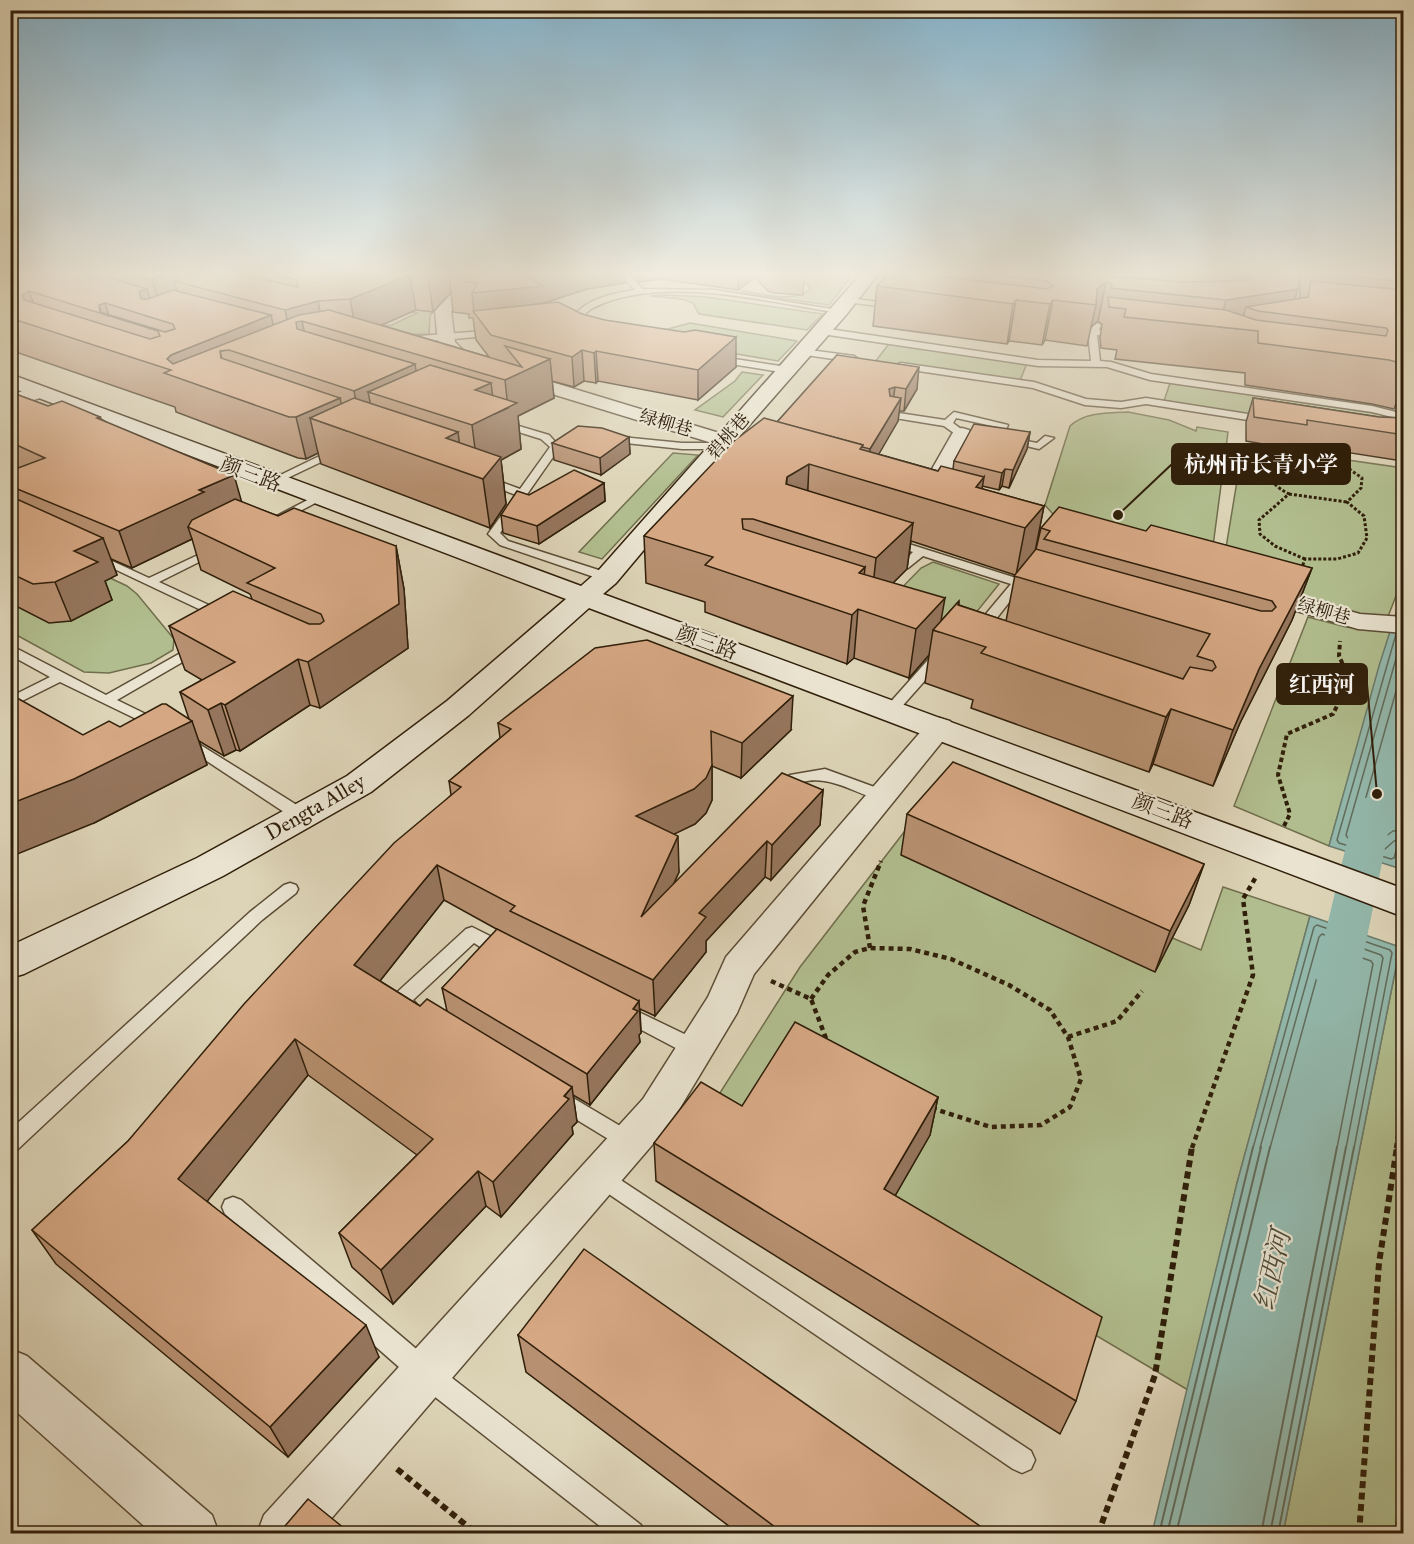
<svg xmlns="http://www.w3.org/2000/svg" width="1414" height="1544" viewBox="0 0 1414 1544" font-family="'IM FELL Great Primer','Noto Serif SC',serif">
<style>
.green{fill:#b1bd8e;stroke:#706e4c;stroke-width:1.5}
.water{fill:#93b8ac;stroke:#6b7b6b;stroke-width:1.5}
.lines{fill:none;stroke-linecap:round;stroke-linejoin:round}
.shore-far1{stroke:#626c5b;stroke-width:1.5}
.shore{stroke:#626c5b;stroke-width:2}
.canal{fill:#93b8ac;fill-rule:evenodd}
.lane-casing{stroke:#5b4c35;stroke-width:3}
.street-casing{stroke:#5b4c35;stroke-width:3}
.secondary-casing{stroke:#301f0a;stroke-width:3}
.path-far3{stroke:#301f0a;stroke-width:3;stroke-dasharray:3 2;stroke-linecap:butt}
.path-far2{stroke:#301f0a;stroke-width:4;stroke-dasharray:4.5 3;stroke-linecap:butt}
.path-far1{stroke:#301f0a;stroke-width:4.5;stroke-dasharray:5 4;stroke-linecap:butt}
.path{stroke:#301f0a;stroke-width:6;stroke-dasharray:7 4.5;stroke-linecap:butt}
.lane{fill:#e9e3d0;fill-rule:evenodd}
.street{fill:#e9e3d0;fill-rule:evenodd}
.secondary{fill:#e9e3d0;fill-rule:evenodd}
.wall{fill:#b79071;stroke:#301f0a;stroke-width:1.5;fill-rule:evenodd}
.shaded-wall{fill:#95755c;stroke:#301f0a;stroke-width:1.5}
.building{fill:#d5a783;stroke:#301f0a;stroke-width:1.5;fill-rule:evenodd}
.labels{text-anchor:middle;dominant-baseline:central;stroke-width:4.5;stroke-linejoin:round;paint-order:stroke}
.far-street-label{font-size:18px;fill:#301f0a;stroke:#e9e3d0}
.street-label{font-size:21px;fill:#301f0a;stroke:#e9e3d0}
.near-water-label{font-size:27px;font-style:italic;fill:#4e4d3b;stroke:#e9e3d0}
.leader{fill:none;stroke:#301f0a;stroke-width:2}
.callout-dot{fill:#301f0a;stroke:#e9e3d0;stroke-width:2}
.callout{fill:#301f0a;stroke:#301f0a;stroke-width:2}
.callout-label{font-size:22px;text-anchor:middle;font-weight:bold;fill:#fff}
</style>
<rect width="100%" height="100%" fill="#ddd4b7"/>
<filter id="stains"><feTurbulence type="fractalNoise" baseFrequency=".00333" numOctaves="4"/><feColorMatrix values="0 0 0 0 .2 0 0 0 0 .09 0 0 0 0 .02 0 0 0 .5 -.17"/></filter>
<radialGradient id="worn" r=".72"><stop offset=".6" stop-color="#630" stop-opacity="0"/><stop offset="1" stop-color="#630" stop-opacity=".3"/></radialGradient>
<g class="green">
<path d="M803 273 852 276 829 305 739 293 743 291C761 293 795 304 810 289L807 284 798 279Z"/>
<path d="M666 295 706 297 823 314 807 330 699 314 693 303 682 299 650 296Z"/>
<path d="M442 296 430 316 429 334 335 337 355 329 392 325 417 313 397 308Z"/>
<path d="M690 323 797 341 778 361 672 343 647 330 668 329Z"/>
<path d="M891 341 1028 361 1019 383 875 362Z"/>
<path d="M742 372 763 375 723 417 695 410 735 381Z"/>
<path d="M1171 380 1372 409 1383 415 1385 431 1375 433 1163 404Z"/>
<path d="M1128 412 1169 420 1196 431 1197 427 1228 432 1213 546 1166 541 1064 521 1052 513 1045 505 1070 426C1085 412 1108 413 1128 412Z"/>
<path d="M1243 445 1403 468V578L1387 619 1376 621 1221 578Z"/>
<path d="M673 453 698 455 602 559 579 552Z"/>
<path d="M11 531 127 586 137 594 174 639 173 650 151 663 109 673 84 672 11 632Z"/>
<path d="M933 562 999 584 971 619 955 627 886 604 921 568Z"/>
<path d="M1308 617 1346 627 1390 632 1329 846 1234 806Z"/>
<path d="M908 827 1201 950 1223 887 1310 916 1237 1183 1188 1390 711 1107 800 967Z"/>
<path d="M1400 947 1404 948V1442L1395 1533 1283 1534Z"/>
</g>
<g class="water">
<path d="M1403 591 1404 835 1398 868 1329 846 1379 666Z"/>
<path d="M1310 916 1400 947 1283 1533H1152L1237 1183Z"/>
</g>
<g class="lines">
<g class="shore-far1">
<path d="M1396 634 1337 840 1339 843 1391 859 1394 858 1397 848 1404 846"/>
<path d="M1403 634 1346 835 1348 838 1385 849 1394 841 1404 839"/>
<path d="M1404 663 1357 829 1359 832 1382 839 1393 831 1404 830"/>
<path d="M1253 1148 1314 927 1317 925 1390 950 1392 953 1354 1148"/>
<path d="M1260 1148 1319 937 1322 934 1381 955 1383 958 1346 1148"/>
<path d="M1270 1148 1325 948 1328 946 1371 961 1373 964 1337 1148"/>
</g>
<g class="shore">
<path d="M1159 1534 1253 1147"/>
<path d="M1167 1534 1261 1147"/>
<path d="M1176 1534 1270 1147"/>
<path d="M1261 1534 1337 1147"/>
<path d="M1270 1534 1346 1147"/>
<path d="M1278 1534 1354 1147"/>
</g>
<path class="canal" d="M1374 796 1387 799 1393 808 1359 977 1352 989 1337 994 1322 989 1315 977 1355 808 1361 799Z"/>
<g class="lane-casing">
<g id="lane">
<path d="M619 273H627L643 289 715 290 844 311 840 313C768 302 674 277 604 303 594 307 584 311 581 322L589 329 588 331H582L574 325V316C587 298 615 293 635 290Z"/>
<path d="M868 273H890L911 278 907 280Z"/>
<path d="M849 298 894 304 898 306 894 308 846 302 845 300Z"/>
<path d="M1097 323 1101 325 1099 330 1124 335 1120 338 1097 335 1100 361 1111 362 1151 374 1372 406 1404 414V420L1372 412 1150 380 1107 367 1038 366 822 334 818 331 822 328 1038 360 1091 361C1090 348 1085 330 1097 323Z"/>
<path d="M496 330 500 333 499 335 407 343 403 340 407 337Z"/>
<path d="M802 349 854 356 858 359 854 362 799 354 798 352Z"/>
<path d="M715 356 787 367 791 370 787 373 712 361V357Z"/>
<path d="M901 363 1034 382 1086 399 1121 402 1146 398 1267 417 1272 420 1267 423 1146 404 1121 408 1085 405 1033 388 898 368V364Z"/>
<path d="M892 412 945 420 954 412 1008 425 1000 441 996 442 991 439 997 427 956 418 953 423 965 432 978 434 979 436 974 439 958 436 944 426 889 417V413Z"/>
<path d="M502 421 549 435 560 447 500 533 508 541 611 574V580H603L500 545 488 534 516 495 482 482V478H490L520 489 550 447 541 439 499 426V422Z"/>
<path d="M611 436 682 443H719L724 446 719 449H682L607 441 606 439Z"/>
<path d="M1045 436 1054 438 1039 449 1005 441 1010 438 1037 443Z"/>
<path d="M336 448 341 451 340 453 275 484H267L266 482Z"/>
<path d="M317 495 321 496V500L283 520 279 521 273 518Z"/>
<path d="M890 538 1016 578 1023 573 1029 577 985 633H975L974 630 975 627 1011 584 923 556 908 568 885 560 883 558 889 554 906 559 913 552 886 543V539Z"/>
<path d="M215 547 219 548V552L159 582 224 612 226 615 220 619 89 557 91 555H99L149 578Z"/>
<path d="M10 645 106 695 193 646 198 645 205 649 117 700 162 722 164 725 157 729 60 682 10 707V697L50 677 10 655Z"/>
<path d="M940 651 945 652 947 655 945 658 897 712H887L885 709 887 706 935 652Z"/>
<path d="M186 736 308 812 310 816 308 820H296L181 744 179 741 181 738Z"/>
<path d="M825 769 888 792 891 796 883 801C856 794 830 774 802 782 793 785 787 794 778 797L770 792 790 775Z"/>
<path d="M290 883 296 885 298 889 296 893 262 920 17 1150 10 1153V1130L250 912 284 885Z"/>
<path d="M472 927 508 945 511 950 508 955C496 959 484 949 474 943L413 1000 419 1007 417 1012 410 1014 393 1006 391 1001 393 996 466 929Z"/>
<path d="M622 1004 703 1043 706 1049 703 1055 696 1057 689 1055 615 1016 613 1011 615 1006Z"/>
<path d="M558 1089 637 1136 640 1142 637 1148 630 1151 623 1148 551 1104 548 1098 551 1092Z"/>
<path d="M601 1167 1031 1451 1035 1460 1031 1469 1022 1473 1013 1469 594 1184 590 1177 594 1170Z"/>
<path d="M233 1197 241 1200 434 1364 641 1525 645 1534H610L416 1382 225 1214 222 1207 225 1200Z"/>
</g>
</g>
<g class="street-casing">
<g id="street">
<path d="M482 273H502L472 292 451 311 455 342 465 352 489 363 762 446 765 450 762 454H748L477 371 453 360 441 347 438 343 435 311 455 290Z"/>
<path d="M40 386 47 388 49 392 47 396 10 407V395Z"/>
<path d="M962 428 969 430 972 434 949 478 931 503 923 505 915 503 912 498 928 476 952 434 955 430Z"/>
<path d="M1261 586 1360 614 1404 617V633L1358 629 1252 598 1249 593 1252 588Z"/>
<path d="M940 718 950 721 954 727 754 974 737 1013 671 1123 318 1534H257L264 1515 643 1099 708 997 726 957 930 721Z"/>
<path d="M10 1349 27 1356 212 1515 219 1534H153L10 1406Z"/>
</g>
</g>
<g class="secondary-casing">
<path id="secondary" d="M862 273H879L846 315 732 445 616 583 603 594 1404 889V917L589 608 469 715 371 792 223 876 24 974 10 978V946L197 858 347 776 447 701 566 599 10 387V374L581 586 598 571Z"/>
</g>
<g class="path-far3">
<path d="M1289 494 1347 502"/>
<path d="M1305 559 1275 546 1260 534 1259 520 1289 494C1276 487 1267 480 1268 464L1291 457 1315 458"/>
<path d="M1301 570 1305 559H1337L1358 553 1367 538 1364 516 1347 502 1361 488 1362 478 1345 466 1315 458 1313 446"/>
</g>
<path class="path-far2" d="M1284 826 1290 814 1278 775 1287 734 1333 714 1350 680 1339 656 1340 641"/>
<g class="path-far1">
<path d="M870 948 863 906 881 861"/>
<path d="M771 981 811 999 827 1041"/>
<path d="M811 999 828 975 855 952 870 948 910 949 951 959 1009 985 1050 1010 1068 1037 1081 1079 1070 1107 1041 1125 991 1127 931 1108"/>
<path d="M1068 1037 1117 1021 1142 991"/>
<path d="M1192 1148 1253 975 1243 899 1256 877"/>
<path d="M1396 1148 1404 1099"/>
</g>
<g class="path">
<path d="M397 1469 477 1534"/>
<path d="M1098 1534 1155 1375 1192 1147"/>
<path d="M1359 1534 1379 1263 1397 1147"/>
</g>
<use href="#lane" class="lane"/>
<use href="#street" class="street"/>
<use href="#secondary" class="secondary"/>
</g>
<g class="wall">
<path d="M10 273H625V283L587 289 544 303 582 314 736 367 698 400 598 381 596 383 584 381 574 387 552 381 554 398 518 416 521 449 501 460 506 504 490 528 321 464 318 453 306 459 298 458 176 412 175 407 10 350ZM451 292 453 312 469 314V318H473L476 340 489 357 381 325 416 310 433 312Z"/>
<path d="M630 273H804L803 295 774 293 768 291 755 277 738 290 662 279 639 282Z"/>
<path d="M889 273H1298V289L1295 299 1300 298V273H1404V389H1402L1394 409 1372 404 1245 385V373L1115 359 1117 350 1101 348 1100 338 1102 324 1098 321 1091 327 1087 346 1045 340 1042 345 1009 341 1007 344 873 326 877 286Z"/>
<path d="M837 355 917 389 904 411H899L898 421 878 454 938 471 953 469 954 461 1030 432 1027 449 1009 488 1002 486 999 490 982 486V489L1044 506 1035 550 1036 549 1041 528 1146 531 1312 568 1292 620 1240 723 1213 786 1153 764 1149 772 971 708 973 700 925 683 929 655 909 678 854 658 847 664 705 612V602L646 583 644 536 777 422ZM911 541 1015 575 1006 621 959 605V601L941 621 893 583 907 569Z"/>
<path d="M10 392 48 406 100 417 101 419 241 502 278 516 396 546 404 589 408 648 320 708 310 705 240 751 236 750 224 756 199 741 207 765 94 823 83 735 120 727 189 719 180 692 202 680 185 670 169 626 252 599 250 594 201 570 192 539 132 568 111 559 117 575 105 581 112 600 71 621 49 623 10 603V471H12L10 470Z"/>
<path d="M1253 398 1379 417 1404 418V457L1402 461 1300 445 1298 450 1246 441V422Z"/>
<path d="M629 437 630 454 601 475 554 460 552 443Z"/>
<path d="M604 483 605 501 539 544 503 533 501 515 529 495Z"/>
<path d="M498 723 791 730 741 778 712 766V800L706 813 695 824 673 834 679 872 674 883 823 790 820 825 771 880 765 877 706 941V952L655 1016 640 1009 641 1033 639 1035 640 1042 590 1105 573 1095 577 1122 572 1127 573 1134 501 1217 486 1206 393 1304 352 1267 339 1233 417 1155 308 1075 207 1201 379 1357 288 1457 56 1264 32 1230 128 1141 451 795 449 781 500 738ZM444 900 500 931 442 988 447 1011 420 1006 380 981Z"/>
<path d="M907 814 1204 864 1189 905 1155 972 901 855Z"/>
<path d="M938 1097 930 1135 895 1196 1076 1401 1060 1434 656 1181 654 1143 742 1106Z"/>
<path d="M518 1335 990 1533H738L526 1372Z"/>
</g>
<g class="shaded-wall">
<path d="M168 273H199L174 281 181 307 163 316 152 280 154 278Z"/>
<path d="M431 273H454L449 277 451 292 433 312 428 276Z"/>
<path d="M525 273H625V283L587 289 544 303 474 313 472 293Z"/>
<path d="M639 273H662V279L639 282Z"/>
<path d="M738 273H755V277L738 290Z"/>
<path d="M410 275 416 310 357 336 350 299Z"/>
<path d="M1106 282 1098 321 1091 327 1096 305 1097 289Z"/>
<path d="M147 289 157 319 146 316 139 292Z"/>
<path d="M1298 289 1290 315 1246 307 1240 329 1219 327 1226 300Z"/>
<path d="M29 291 42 327 10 301Z"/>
<path d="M1016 300 1009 341 1007 344 1013 304Z"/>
<path d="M1053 300 1045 340 1042 345 1050 304Z"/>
<path d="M318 301 323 327 302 321 310 358 293 347 285 310Z"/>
<path d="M105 303 109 316 101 313 99 305Z"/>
<path d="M271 315 279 352 229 350 220 351 230 389 231 397 225 375 201 386 167 359 171 355Z"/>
<path d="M736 337V367L698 400V370Z"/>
<path d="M582 350 584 381 574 387 572 357Z"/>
<path d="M596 351 598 381 596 383 594 353Z"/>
<path d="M550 359 554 398 518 416 521 449 501 460 506 504 490 528 483 479 478 472 472 425 475 390 491 383 495 414 508 408 505 380Z"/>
<path d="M415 364 421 403 368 392 375 425 362 432 354 391Z"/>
<path d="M919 367 917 389 904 411 906 389Z"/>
<path d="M895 387 892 410 887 412 889 389Z"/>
<path d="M340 398 347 431 310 418 318 453 306 459 296 417Z"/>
<path d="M901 398 898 421 868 473 870 449Z"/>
<path d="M458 432 463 472 446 438Z"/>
<path d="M1030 432 1027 449 1009 488 1013 470Z"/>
<path d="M629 437 630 454 601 475 600 458Z"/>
<path d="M809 464 807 508 785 522 784 529 787 477Z"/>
<path d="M1005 469 1002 486 999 490 1002 473Z"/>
<path d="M234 475 244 510 188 527 192 539 132 568 119 531 199 490Z"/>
<path d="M984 477 978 514 976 487Z"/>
<path d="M604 483 605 501 539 544 537 526Z"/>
<path d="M1044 506 1035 552 1016 575 1025 528Z"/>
<path d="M913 523 907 569 871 605 876 558Z"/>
<path d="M103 538 117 575 105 581 112 600 71 621 55 582 74 551Z"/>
<path d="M396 546 404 589 408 648 320 708 308 662Z"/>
<path d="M865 567 861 610 858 609 854 658 847 664 852 615 859 573Z"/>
<path d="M1312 568 1292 620 1240 723 1213 786 1233 730 1259 669Z"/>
<path d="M945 598 939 632 933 630 929 655 909 678 916 629Z"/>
<path d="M298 659 310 705 240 751 225 705Z"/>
<path d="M793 696 791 730 741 778 742 743Z"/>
<path d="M221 703 236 750 224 756 208 710Z"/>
<path d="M1171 709 1153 764 1149 772 1166 717Z"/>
<path d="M192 721 207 765 94 823 10 857V804Z"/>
<path d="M712 765V800L706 813 695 824 638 852 636 816Z"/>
<path d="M823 790 820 825 771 880 772 845Z"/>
<path d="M678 836 679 872 642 952 641 917Z"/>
<path d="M767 841 765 877 706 941V952L655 1016 653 980 699 913Z"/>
<path d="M1204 864 1189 905 1155 972 1170 931Z"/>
<path d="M437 865 444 900 364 1001 354 965Z"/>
<path d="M639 1001 641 1033 639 1035 640 1042 590 1105 587 1074Z"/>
<path d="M295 1039 308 1075 197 1214 178 1179Z"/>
<path d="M572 1087 577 1122 572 1127 573 1134 501 1217 493 1182Z"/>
<path d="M938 1097 930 1135 877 1227 884 1189Z"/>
<path d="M478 1171 486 1206 393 1304 381 1270Z"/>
<path d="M366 1325 379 1357 288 1457 270 1427Z"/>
</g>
<g class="building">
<path d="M10 273H93L147 289 139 292 141 299H148L173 290 271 315 171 355 167 359 173 364 299 315 329 310 522 367 505 346 550 359 505 380 302 321 296 322 297 329 415 364 354 391 229 350 220 351 221 358 340 398 296 417H289L164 373 171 370 10 318ZM29 291 158 331 160 336 150 339 24 300 22 295ZM105 303 173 324 175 329 165 332 100 312 99 305Z"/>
<path d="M128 273H168L154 278 152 280Z"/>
<path d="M196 273H237L298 287 297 280 271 273H431L428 276 410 275 350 299 318 301 285 310 174 281Z"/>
<path d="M453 273H525L521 274 543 286 472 293 478 283 465 282 467 279 449 277Z"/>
<path d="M889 273H911L1047 289 1053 286 1047 281 980 273H1107L1108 276 1183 282 1247 281 1254 273H1298V289L1226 300 1111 288 1112 285 1106 282 1097 289 1096 305 1053 300 1050 304 1016 300 1013 304 877 286Z"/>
<path d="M1322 273H1404V282Z"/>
<path d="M1311 281 1404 290V364L1389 360 1258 343V331L1124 317 1126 309 1109 307 1108 297 1226 310 1256 320 1386 336 1388 330 1386 328 1258 311 1246 307 1308 297Z"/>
<path d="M558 302 582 314 605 320 684 332 695 330 736 337 698 370 596 351 594 353 582 350 572 357 491 335 473 311Z"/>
<path d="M837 355 919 367 906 389 895 387 889 389 890 396 901 398 870 449 862 447 863 445 777 422Z"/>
<path d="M430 365 491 383 475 390 517 403 472 425 368 392Z"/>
<path d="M10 392 48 406 62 401 100 417 97 418 234 475 199 490 204 492 119 531 10 486V471L45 458 10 442Z"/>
<path d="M354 398 458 432 446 438 501 457 483 479 310 418Z"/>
<path d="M1253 398 1379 417 1404 418V435L1307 420V425L1254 417Z"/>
<path d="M764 418 863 445 860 449 938 471 941 466 984 477 976 487 1044 506 1025 528 809 464 787 477 786 484 913 523 876 558 753 519H742L743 529 865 567 859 573 945 598 916 629 858 609 852 615 705 565 713 557 644 536 734 441Z"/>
<path d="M974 424 1030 432 1013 470 1005 469 1002 473 954 461Z"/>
<path d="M578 426 602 428 629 437 600 458 552 443Z"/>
<path d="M574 470 604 483 537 526 501 515 517 491 529 495Z"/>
<path d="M10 496 103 538 74 551 98 562 55 582 33 584 10 573Z"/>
<path d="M235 499 278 516 294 508 396 546 399 604 308 662 298 659 225 705 221 703 208 710 180 692 235 662 169 626 233 591 309 624H320L324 621 321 614 247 583 275 568 188 527 192 520Z"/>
<path d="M1059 507 1146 531 1151 525 1312 568 1259 669 1233 730 1171 709 1166 717 981 653 986 647 933 630 959 601 958 605 1183 679 1190 667 1212 671 1216 667 1213 661 1197 656 1210 634 1014 576 1036 549 1261 611H1272L1276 607 1272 601 1044 539 1050 531 1041 528Z"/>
<path d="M647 640 793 696 742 743 711 731 712 765 706 778 694 789 636 816 678 836 641 917 782 773 823 790 772 845 767 841 699 913 706 917 653 980 510 911 515 906 437 865 354 965 420 1006 427 999 572 1087 564 1096 569 1099 493 1182 478 1171 381 1270 339 1233 433 1139 295 1039 178 1179 366 1325 270 1427 32 1230 128 1141 244 1004 394 843 461 787 449 781 511 729 498 723 595 648Z"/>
<path d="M10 694 83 735 109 721 120 727 162 704H166L192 721 74 779 10 804Z"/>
<path d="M953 762 1204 864 1170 931 907 814Z"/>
<path d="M497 929 639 1001 633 1009 638 1011 587 1074 442 988Z"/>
<path d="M795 1022 938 1097 884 1189 1102 1317 1076 1401 654 1143 701 1082 742 1106Z"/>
<path d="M584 1249 990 1533H783L518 1335Z"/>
<path d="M308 1499 350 1533H279Z"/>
</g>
<linearGradient id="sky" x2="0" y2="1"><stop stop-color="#86b6d0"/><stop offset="0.56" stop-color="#f0ecdf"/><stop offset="1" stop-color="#f0ecdf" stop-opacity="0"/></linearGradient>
<rect width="1414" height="489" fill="url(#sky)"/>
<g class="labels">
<g class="far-street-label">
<text transform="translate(666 423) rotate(16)">绿柳巷</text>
<text transform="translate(728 436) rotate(-49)">碧桃巷</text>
<text transform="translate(1324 611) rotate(16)">绿柳巷</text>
</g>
<g class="street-label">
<text transform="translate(251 474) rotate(21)">颜三路</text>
<text transform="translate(707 642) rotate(20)">颜三路</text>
<text transform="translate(315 807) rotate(-30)">Dengta Alley</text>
<text transform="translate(1163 811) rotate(21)">颜三路</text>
</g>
<g class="near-water-label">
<text transform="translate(1272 1270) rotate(-77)">红西河</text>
</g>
</g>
<path class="leader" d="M1118 515L1172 464M1377 794L1367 684"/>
<g class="callout-dot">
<circle cx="1118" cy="515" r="6"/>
<circle cx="1377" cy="794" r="6"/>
</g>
<g class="callout">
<rect x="1172" y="444" width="178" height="40" rx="6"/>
<rect x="1277" y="664" width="90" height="40" rx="6"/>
</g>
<g class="callout-label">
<text x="1261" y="472">杭州市长青小学</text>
<text x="1322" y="692">红西河</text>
</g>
<rect width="1414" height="1544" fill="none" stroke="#ddd4b7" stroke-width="36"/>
<rect x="12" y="12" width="1390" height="1520" fill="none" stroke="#301f0a" stroke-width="3"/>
<rect x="18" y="18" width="1378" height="1508" fill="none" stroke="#301f0a" stroke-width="1.5"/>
<rect width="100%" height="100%" filter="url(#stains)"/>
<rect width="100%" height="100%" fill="url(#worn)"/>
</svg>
